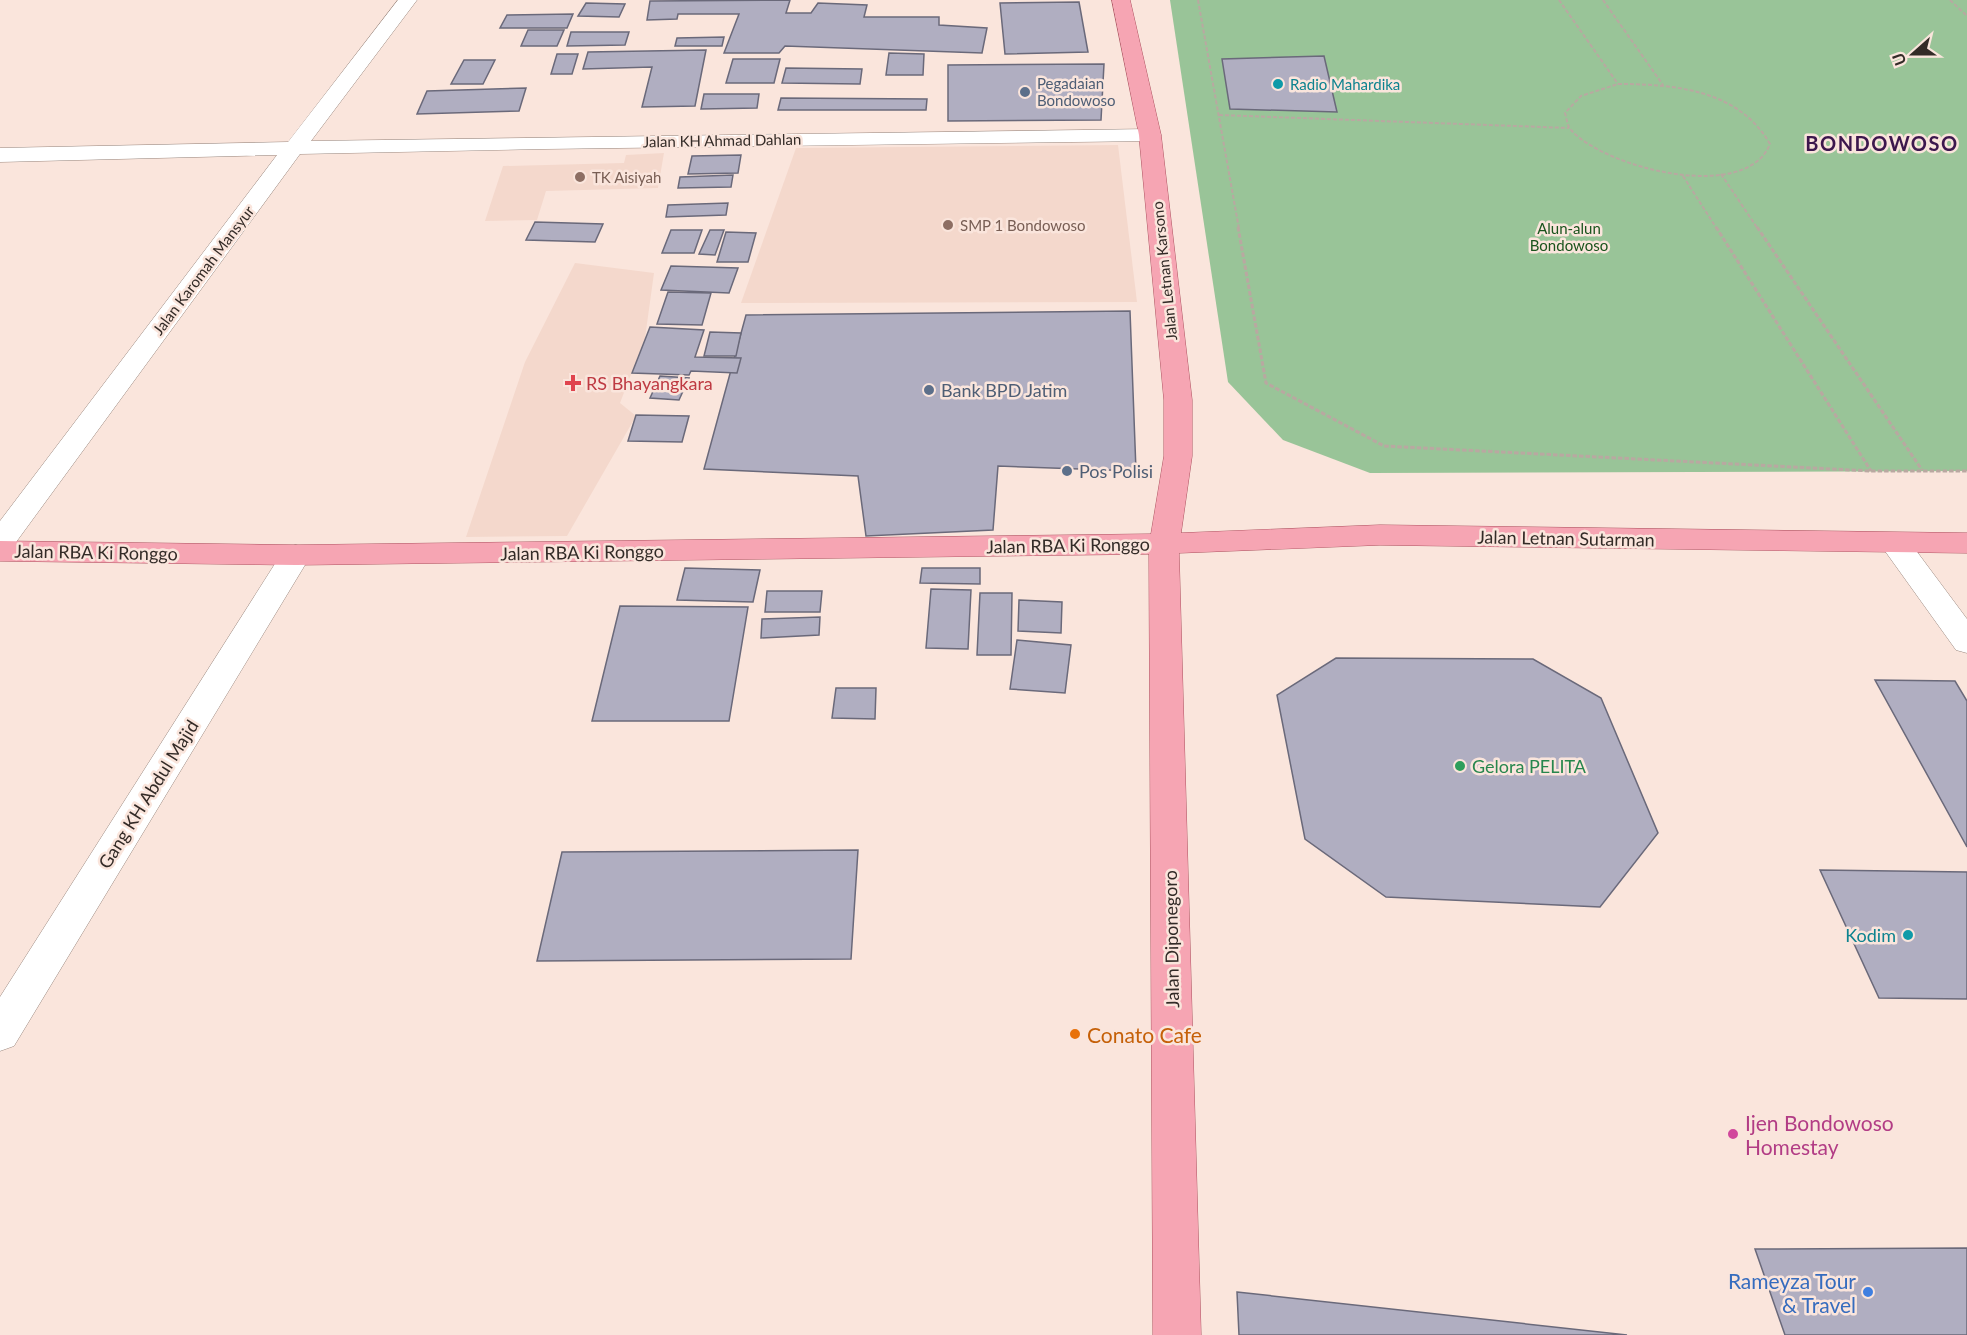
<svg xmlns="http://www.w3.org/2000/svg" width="1967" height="1335" viewBox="0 0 1967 1335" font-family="Lato,sans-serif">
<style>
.built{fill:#f4d8cc}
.green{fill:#99c498}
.building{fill:#b0aec1;stroke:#6a697a;stroke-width:1.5}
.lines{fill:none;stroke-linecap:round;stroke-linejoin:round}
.minor-casing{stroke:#99877e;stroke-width:1}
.major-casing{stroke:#ae5361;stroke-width:1}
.path-far1{stroke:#b9a8a1;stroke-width:2;stroke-dasharray:4 2;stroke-linecap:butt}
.path{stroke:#b9a8a1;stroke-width:3;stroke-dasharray:4.5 2;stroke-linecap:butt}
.minor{fill:#fff;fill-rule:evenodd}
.major{fill:#f6a5b3;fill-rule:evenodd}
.culture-dot{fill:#0f9aa8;stroke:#fae5dc;stroke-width:2}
.service-dot{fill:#5c6f8a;stroke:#fae5dc;stroke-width:2}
.education-dot{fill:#8d6e63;stroke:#fae5dc;stroke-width:2}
.health-dot{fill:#e0444e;stroke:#fae5dc;stroke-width:2}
.leisure-dot{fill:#2e9e5b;stroke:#fae5dc;stroke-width:2}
.food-dot{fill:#e8710a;stroke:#fae5dc;stroke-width:2}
.hotel-dot{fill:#d1479c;stroke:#fae5dc;stroke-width:2}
.shop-dot{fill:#3f7fe0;stroke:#fae5dc;stroke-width:2}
.labels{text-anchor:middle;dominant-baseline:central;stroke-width:5;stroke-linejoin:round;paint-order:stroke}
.far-service-label{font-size:15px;fill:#4e5e75;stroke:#fae5dc;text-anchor:start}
.far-culture-label{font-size:15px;fill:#0d838f;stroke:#fae5dc;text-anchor:start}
.far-street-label{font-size:15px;fill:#332b27;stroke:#fae5dc}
.far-education-label{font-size:15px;fill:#785e54;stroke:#fae5dc;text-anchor:start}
.far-park-label{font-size:15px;fill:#1a541d;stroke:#fae5dc}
.health-label{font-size:18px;fill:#be3a42;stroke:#fae5dc;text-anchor:start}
.service-label{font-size:18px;fill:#4e5e75;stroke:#fae5dc;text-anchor:start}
.street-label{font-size:18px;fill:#332b27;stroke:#fae5dc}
.leisure-label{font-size:18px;fill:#27864d;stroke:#fae5dc;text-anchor:start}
.culture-label{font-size:18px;fill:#0d838f;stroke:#fae5dc;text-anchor:end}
.far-district-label{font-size:20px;font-weight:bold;letter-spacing:1.5px;fill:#3c174d;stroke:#fae5dc}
.near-food-label{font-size:21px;fill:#c56008;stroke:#fae5dc;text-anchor:start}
.near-hotel-label{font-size:21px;fill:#b23c85;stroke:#fae5dc;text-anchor:start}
.near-shop-label{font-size:21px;fill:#366cbe;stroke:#fae5dc;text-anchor:end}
</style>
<rect width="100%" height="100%" fill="#fae5dc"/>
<g class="built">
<path d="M1118 145 1137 302 741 303 796 148Z"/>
<path d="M664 153 658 188 546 191 537 220 485 221 503 166 624 163 626 155Z"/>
<path d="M575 263 654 273 645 338 620 403 636 416 567 536 466 537 525 362Z"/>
</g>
<path class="green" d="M1170 0H1967V471L1370 473 1283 440 1228 382Z"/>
<g class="building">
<path d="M790 0 786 13H811L818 3 867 5 864 17H939V25L987 28 982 53 785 46 779 53H724L739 14H678L677 19 647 20 650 1Z"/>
<path d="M1079 2 1088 52 1005 54 1000 3Z"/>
<path d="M586 3 625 4 619 17 578 16Z"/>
<path d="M573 14 567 28H500L507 15Z"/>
<path d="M528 30H564L557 46H521Z"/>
<path d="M571 32H629L625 45 567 46Z"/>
<path d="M724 37 722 46H675L677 38Z"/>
<path d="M706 50 695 106 642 107 652 67 583 69 588 52Z"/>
<path d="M889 53 924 54 923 75H886Z"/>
<path d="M557 54H578L572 74H551Z"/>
<path d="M1324 56 1337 112 1230 109 1222 59Z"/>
<path d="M733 59H780L774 83H726Z"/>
<path d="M464 60H495L483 84H451Z"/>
<path d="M1104 64 1101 120 948 121V65Z"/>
<path d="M786 68 862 69 860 84 782 83Z"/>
<path d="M526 88 519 111 417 114 427 91Z"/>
<path d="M704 94H759L757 108 701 109Z"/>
<path d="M781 98 927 99 926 110H778Z"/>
<path d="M741 155 738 173 688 174 692 156Z"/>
<path d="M733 175 731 187 678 188 680 177Z"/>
<path d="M728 203 726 215 666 217 668 205Z"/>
<path d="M535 222 603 224 595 242 526 240Z"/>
<path d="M671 230H702L694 253H662Z"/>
<path d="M710 230H724L715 255 699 254Z"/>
<path d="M726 232 756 233 748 262H717Z"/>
<path d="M671 266 738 268 729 293 661 290Z"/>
<path d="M668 292 711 293 702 325 657 324Z"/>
<path d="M1130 311 1136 471 998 466 993 530 866 536 858 476 704 469 746 315Z"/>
<path d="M650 327 704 330 695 357 741 358 737 373 691 371 689 375 632 373Z"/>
<path d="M710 332 741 333 736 356H704Z"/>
<path d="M660 376 689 378 679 400 650 398Z"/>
<path d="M636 415 689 416 682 442 628 441Z"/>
<path d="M685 568 760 570 753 602 677 600Z"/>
<path d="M922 568H980V584L920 583Z"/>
<path d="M931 589 971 590 968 649 926 648Z"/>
<path d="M767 591H822L820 612H765Z"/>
<path d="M980 593H1012L1011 655H977Z"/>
<path d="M1019 600 1062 602 1061 633 1018 631Z"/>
<path d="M620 606 748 607 729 721H592Z"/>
<path d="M820 617 819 635 761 638 762 619Z"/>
<path d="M1017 640 1071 645 1065 693 1010 689Z"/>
<path d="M1336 658 1533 659 1601 698 1658 833 1600 907 1386 897 1305 839 1277 695Z"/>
<path d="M1875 680 1955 681 1967 701V847Z"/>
<path d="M836 688H876L875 719 832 718Z"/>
<path d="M858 850 851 959 537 961 562 852Z"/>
<path d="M1820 870 1967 872V999L1879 998Z"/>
<path d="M1967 1248V1335H1785L1755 1249Z"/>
<path d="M1237 1292 1627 1335H1239Z"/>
</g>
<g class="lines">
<g class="minor-casing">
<g id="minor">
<path d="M398 0H417L311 141 1150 129 1158 130 1161 135 1158 140 1150 141 545 149 300 154 11 549 0 552V521L277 155 0 162V148L288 142Z"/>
<path d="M1895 534 1906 537 1967 619V653L1956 650 1880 544 1884 537Z"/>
<path d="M296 545 307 548 311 555 14 1046 0 1051V997L285 548Z"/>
</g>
</g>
<g class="major-casing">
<path id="major" d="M1112 0H1130L1161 135 1192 400V456L1181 533 1380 525 1967 533V553L1380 545 1179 553 1201 1335H1153L1149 554 296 565 0 561V541L296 545 1151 534 1164 456V400L1139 135Z"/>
</g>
<g class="path-far1">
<path d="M1198 0 1239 229"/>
<path d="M1559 0 1618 84"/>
<path d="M1603 0 1663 85"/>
<path d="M1950 0 1967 16"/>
<path d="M1618 84C1675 84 1739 90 1770 144 1746 204 1605 168 1571 130 1567 126 1567 119 1565 113L1581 96Z"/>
<path d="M1219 115 1569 128"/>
<path d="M1721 174 1758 229"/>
<path d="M1683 176 1717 229"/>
</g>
<g class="path">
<path d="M1238 227 1266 383 1384 446 1871 471H1967"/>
<path d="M1716 227 1871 471"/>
<path d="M1757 227 1922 470"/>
</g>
<use href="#minor" class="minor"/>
<use href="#major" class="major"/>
</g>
<g class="culture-dot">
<circle cx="1278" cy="84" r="6"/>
<circle cx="1908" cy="935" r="6"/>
</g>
<g class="service-dot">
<circle cx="1025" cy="92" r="6"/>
<circle cx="929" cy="390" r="6"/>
<circle cx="1067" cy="471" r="6"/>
</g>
<g class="education-dot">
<circle cx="580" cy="177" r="6"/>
<circle cx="948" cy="225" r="6"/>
</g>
<path class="health-dot" d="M570 374h6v6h6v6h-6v6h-6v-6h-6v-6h6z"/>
<circle class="leisure-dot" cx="1460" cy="766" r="6"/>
<circle class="food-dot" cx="1075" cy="1034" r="6"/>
<circle class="hotel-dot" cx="1733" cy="1134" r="6"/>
<circle class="shop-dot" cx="1868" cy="1292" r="6"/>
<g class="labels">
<g class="far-service-label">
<text x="1037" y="83">Pegadaian<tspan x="1037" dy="17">Bondowoso</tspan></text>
</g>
<g class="far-culture-label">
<text x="1290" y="84">Radio Mahardika</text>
</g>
<g class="far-street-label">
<text transform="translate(722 140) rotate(-1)">Jalan KH Ahmad Dahlan</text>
<text transform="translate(203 270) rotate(-53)">Jalan Karomah Mansyur</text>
<text transform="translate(1164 271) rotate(-96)">Jalan Letnan Karsono</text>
</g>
<g class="far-education-label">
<text x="592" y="177">TK Aisiyah</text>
<text x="960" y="225">SMP 1 Bondowoso</text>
</g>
<g class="far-park-label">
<text x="1569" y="228">Alun-alun<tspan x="1569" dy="17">Bondowoso</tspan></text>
</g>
<g class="health-label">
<text x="586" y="383">RS Bhayangkara</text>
</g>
<g class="service-label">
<text x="941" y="390">Bank BPD Jatim</text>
<text x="1079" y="471">Pos Polisi</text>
</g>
<g class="street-label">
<text transform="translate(1566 538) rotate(1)">Jalan Letnan Sutarman</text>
<text transform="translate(1068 545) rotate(-1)">Jalan RBA Ki Ronggo</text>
<text transform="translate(96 552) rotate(1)">Jalan RBA Ki Ronggo</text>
<text transform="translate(582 552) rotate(-1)">Jalan RBA Ki Ronggo</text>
<text transform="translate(148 794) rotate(-58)">Gang KH Abdul Majid</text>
<text transform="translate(1171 939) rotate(-91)">Jalan Diponegoro</text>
</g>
<g class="leisure-label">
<text x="1472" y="766">Gelora PELITA</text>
</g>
<g class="culture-label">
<text x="1896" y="935">Kodim</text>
</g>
<g class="far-district-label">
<text x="1882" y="143">BONDOWOSO</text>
</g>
<g class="near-food-label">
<text x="1087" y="1034">Conato Cafe</text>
</g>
<g class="near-hotel-label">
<text x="1745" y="1122">Ijen Bondowoso<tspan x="1745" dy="24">Homestay</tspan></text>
</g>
<g class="near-shop-label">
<text x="1856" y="1280">Rameyza Tour<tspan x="1856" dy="24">&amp; Travel</tspan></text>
</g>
</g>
<g transform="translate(1913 54) rotate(249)" stroke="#fae5dc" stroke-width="4.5" paint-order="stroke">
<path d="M0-4.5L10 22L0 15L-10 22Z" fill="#332b27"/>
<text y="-9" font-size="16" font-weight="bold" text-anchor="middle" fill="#332b27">U</text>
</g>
</svg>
